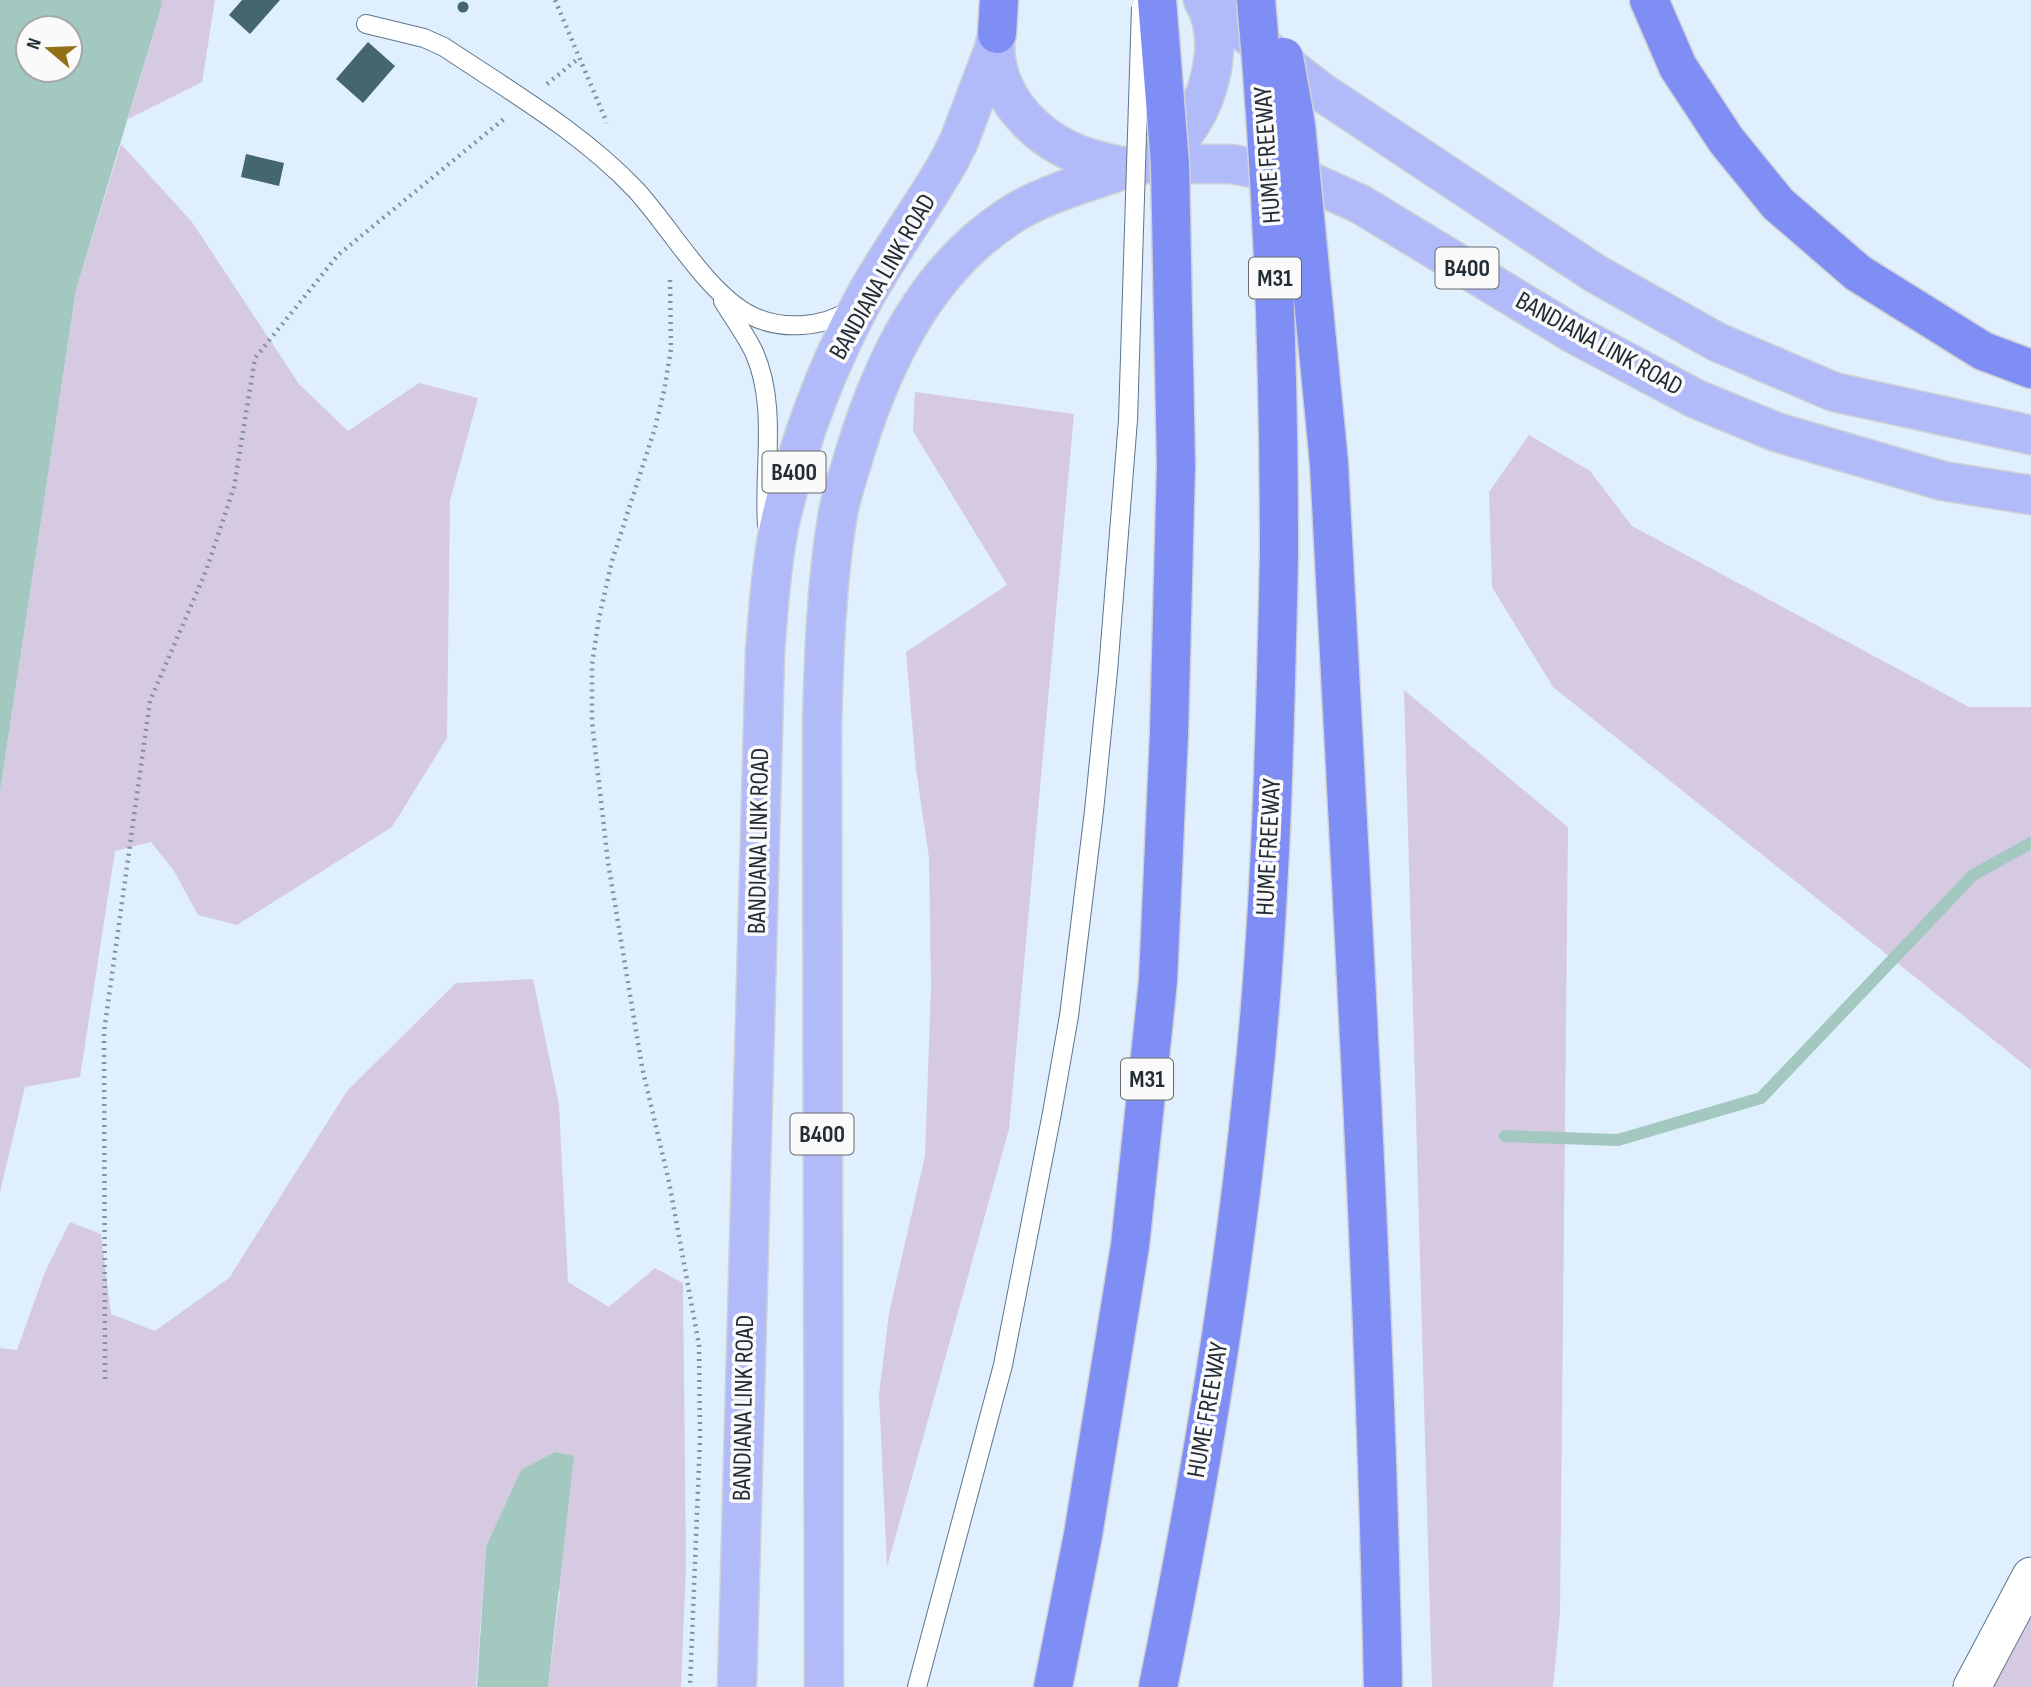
<svg xmlns="http://www.w3.org/2000/svg" width="2031" height="1687" viewBox="0 0 2031 1687" font-family="'Sofia Sans Condensed',sans-serif">
<style>
.green{fill:#d6cae3}
.water{fill:#a3c8c0;fill-rule:evenodd}
.lines{fill:none;stroke-linecap:round;stroke-linejoin:round}
.stream{stroke:#a3c8c0;stroke-width:12}
.building{fill:#44666d}
.service-casing{stroke:#5e768a;stroke-width:20}
.minor-casing{stroke:#5e768a;stroke-width:39}
.primary-casing{stroke:#cfd1d3;stroke-width:41}
.motorway-casing{stroke:#cfd1d3;stroke-width:41}
.path{stroke:#84919c;stroke-width:4.5;stroke-dasharray:2 5;stroke-linecap:butt}
.service{stroke:#fff;stroke-width:18}
.minor{stroke:#fff;stroke-width:37}
.primary{stroke:#b2bbf9;stroke-width:38}
.motorway{stroke:#7f8ef5;stroke-width:38}
.service-bridge-casing{stroke:#5e768a;stroke-width:20;stroke-linecap:butt}
.motorway-bridge-casing{stroke:#cfd1d3;stroke-width:41;stroke-linecap:butt}
.service-bridge{stroke:#fff;stroke-width:18}
.motorway-bridge{stroke:#7f8ef5;stroke-width:38}
.labels{text-anchor:middle;dominant-baseline:central;stroke-width:7;stroke-linejoin:round;paint-order:stroke}
.shield{fill:#fafafa;stroke:#646a70;stroke-width:2}
.shield-label{font-size:24px;font-weight:bold;fill:#232d35}
.street-label{font-size:26px;fill:#232d35;stroke:#fafafa}
</style>
<rect width="100%" height="100%" fill="#dfeffd"/>
<g class="green">
<path d="M162 0H215L202 82 128 119 161 8Z"/>
<path d="M121 144 192 222 299 384 348 431 419 383 478 398 450 500 447 738 392 827 237 925 198 915 174 871 151 842 115 851 80 1077 25 1087 0 1192V791L76 290Z"/>
<path d="M915 392 1074 414 1009 1129 887 1567 879 1395 889 1313 925 1156 931 986 929 858 916 769 906 652 1007 585 913 431Z"/>
<path d="M1529 435 1590 471 1632 526 1969 707H2031V1070L1553 687 1492 587 1489 492Z"/>
<path d="M1404 690 1568 827 1560 1614 1553 1687H1432Z"/>
<path d="M533 979 559 1105 568 1282 609 1307 655 1268 683 1283 686 1567 681 1687H548L560 1591 486 1547 476 1687H0V1348L17 1350 45 1272 70 1222 101 1234 111 1314 155 1331 229 1278 347 1091 456 983Z"/>
<path d="M2031 1603V1687H1987Z"/>
</g>
<g class="water">
<path d="M0 0H162L161 8 76 290 0 791ZM70 28V70H28V28Z"/>
<path d="M555 1452 574 1456 548 1687H477L486 1547 521 1470Z"/>
</g>
<g class="lines">
<path class="stream" d="M1505 1136 1618 1140 1761 1098 1973 875 2031 843"/>
</g>
<g class="building">
<path d="M242 0H280L250 34 229 15Z"/>
<circle cx="463" cy="7" r="5.5"/>
<path d="M368 42 395 66 363 103 336 79Z"/>
<path d="M246 154 284 163 279 186 241 177Z"/>
</g>
<g class="lines">
<g class="service-casing">
<g id="service">
<path d="M366 24 424 38 444 47C510 91 581 132 636 190 670 227 707 293 750 315 781 331 823 328 852 309"/>
<path d="M723 301C733 318 746 335 754 352 778 406 763 468 767 525"/>
<path d="M917 1687 1003 1365 1052 1113 1069 1016 1094 811 1108 671 1128 420"/>
</g>
</g>
<g class="minor-casing">
<path id="minor" d="M1972 1687 2031 1576"/>
</g>
<g class="primary-casing">
<g id="primary">
<path d="M1211 0 1244 32 1320 91 1596 274 1717 342 1834 392 2031 435"/>
<path d="M995 43C994 102 1043 146 1096 160 1108 163 1121 168 1133 166 1174 161 1201 115 1210 78 1216 53 1217 23 1203 0"/>
<path d="M1140 164H1231L1281 173 1311 182 1360 204 1574 334 1696 399 1776 432 1943 481 2031 495"/>
<path d="M737 1687 765 654C768 612 771 569 779 527 796 449 824 373 862 302 888 253 922 209 949 161L959 141 995 46"/>
<path d="M824 1687 822 725C824 656 826 587 837 519 840 497 849 474 855 452 883 361 926 271 1008 217 1044 193 1091 182 1131 167"/>
</g>
</g>
<g class="motorway-casing">
<g id="motorway">
<path d="M1649 0 1678 67 1726 140 1778 204 1858 273 1983 351 2031 369"/>
<path d="M997 34 999 0"/>
<path d="M1329 463C1350 871 1375 1279 1383 1687"/>
<path d="M1053 1687 1083 1535 1130 1246 1158 981 1169 734 1176 465"/>
<path d="M1158 1687C1198 1491 1232 1292 1252 1093 1271 915 1275 735 1279 556"/>
</g>
</g>
<g class="path">
<path d="M555 0 607 123"/>
<path d="M547 84 579 58"/>
<path d="M670 280 671 349 664 391 655 428 612 561 599 618 592 664V722L608 862 642 1067 669 1182 699 1345 700 1439 690 1687"/>
<path d="M105 1379 104 1032 150 701 206 571 234 487 255 358 338 255 505 118"/>
</g>
<use href="#service" class="service"/>
<use href="#minor" class="minor"/>
<use href="#primary" class="primary"/>
<use href="#motorway" class="motorway"/>
<g class="service-bridge-casing">
<path id="service-bridge" d="M1128 420 1141 7"/>
</g>
<g class="motorway-bridge-casing">
<g id="motorway-bridge">
<path d="M1157 0 1170 164 1176 465"/>
<path d="M1256 0C1273 185 1279 370 1279 556"/>
<path d="M1284 57 1296 125 1329 463"/>
</g>
</g>
<use href="#service-bridge" class="service-bridge"/>
<use href="#motorway-bridge" class="motorway-bridge"/>
</g>
<g class="labels">
<g class="shield">
<rect x="1435.5" y="247.5" width="63" height="41" rx="5"/>
<rect x="1249" y="257.5" width="52" height="41" rx="5"/>
<rect x="762.5" y="451.5" width="63" height="41" rx="5"/>
<rect x="1121" y="1058.5" width="52" height="41" rx="5"/>
<rect x="790.5" y="1113.5" width="63" height="41" rx="5"/>
</g>
<g class="shield-label">
<text x="1467" y="268">B400</text>
<text x="1275" y="278">M31</text>
<text x="794" y="472">B400</text>
<text x="1147" y="1079">M31</text>
<text x="822" y="1134">B400</text>
</g>
<g class="street-label">
<text transform="translate(1268 155) rotate(-94)">HUME FREEWAY</text>
<text transform="translate(883 277) rotate(-60)">BANDIANA LINK ROAD</text>
<text transform="translate(1599 344) rotate(29)">BANDIANA LINK ROAD</text>
<text transform="translate(759 841) rotate(-89)">BANDIANA LINK ROAD</text>
<text transform="translate(1269 847) rotate(-87)">HUME FREEWAY</text>
<text transform="translate(744 1408) rotate(-89)">BANDIANA LINK ROAD</text>
<text transform="translate(1208 1410) rotate(-80)">HUME FREEWAY</text>
</g>
</g>
<g transform="translate(49 49) rotate(289)"><circle r="33" fill="#fafafa" stroke="#a4a8ab" stroke-width="2"/>
<path d="M0-5L12 26L0 18L-12 26Z" fill="#936f17"/>
<text y="-10" font-size="19" font-weight="bold" text-anchor="middle" fill="#232d35">N</text>
</g>
</svg>
